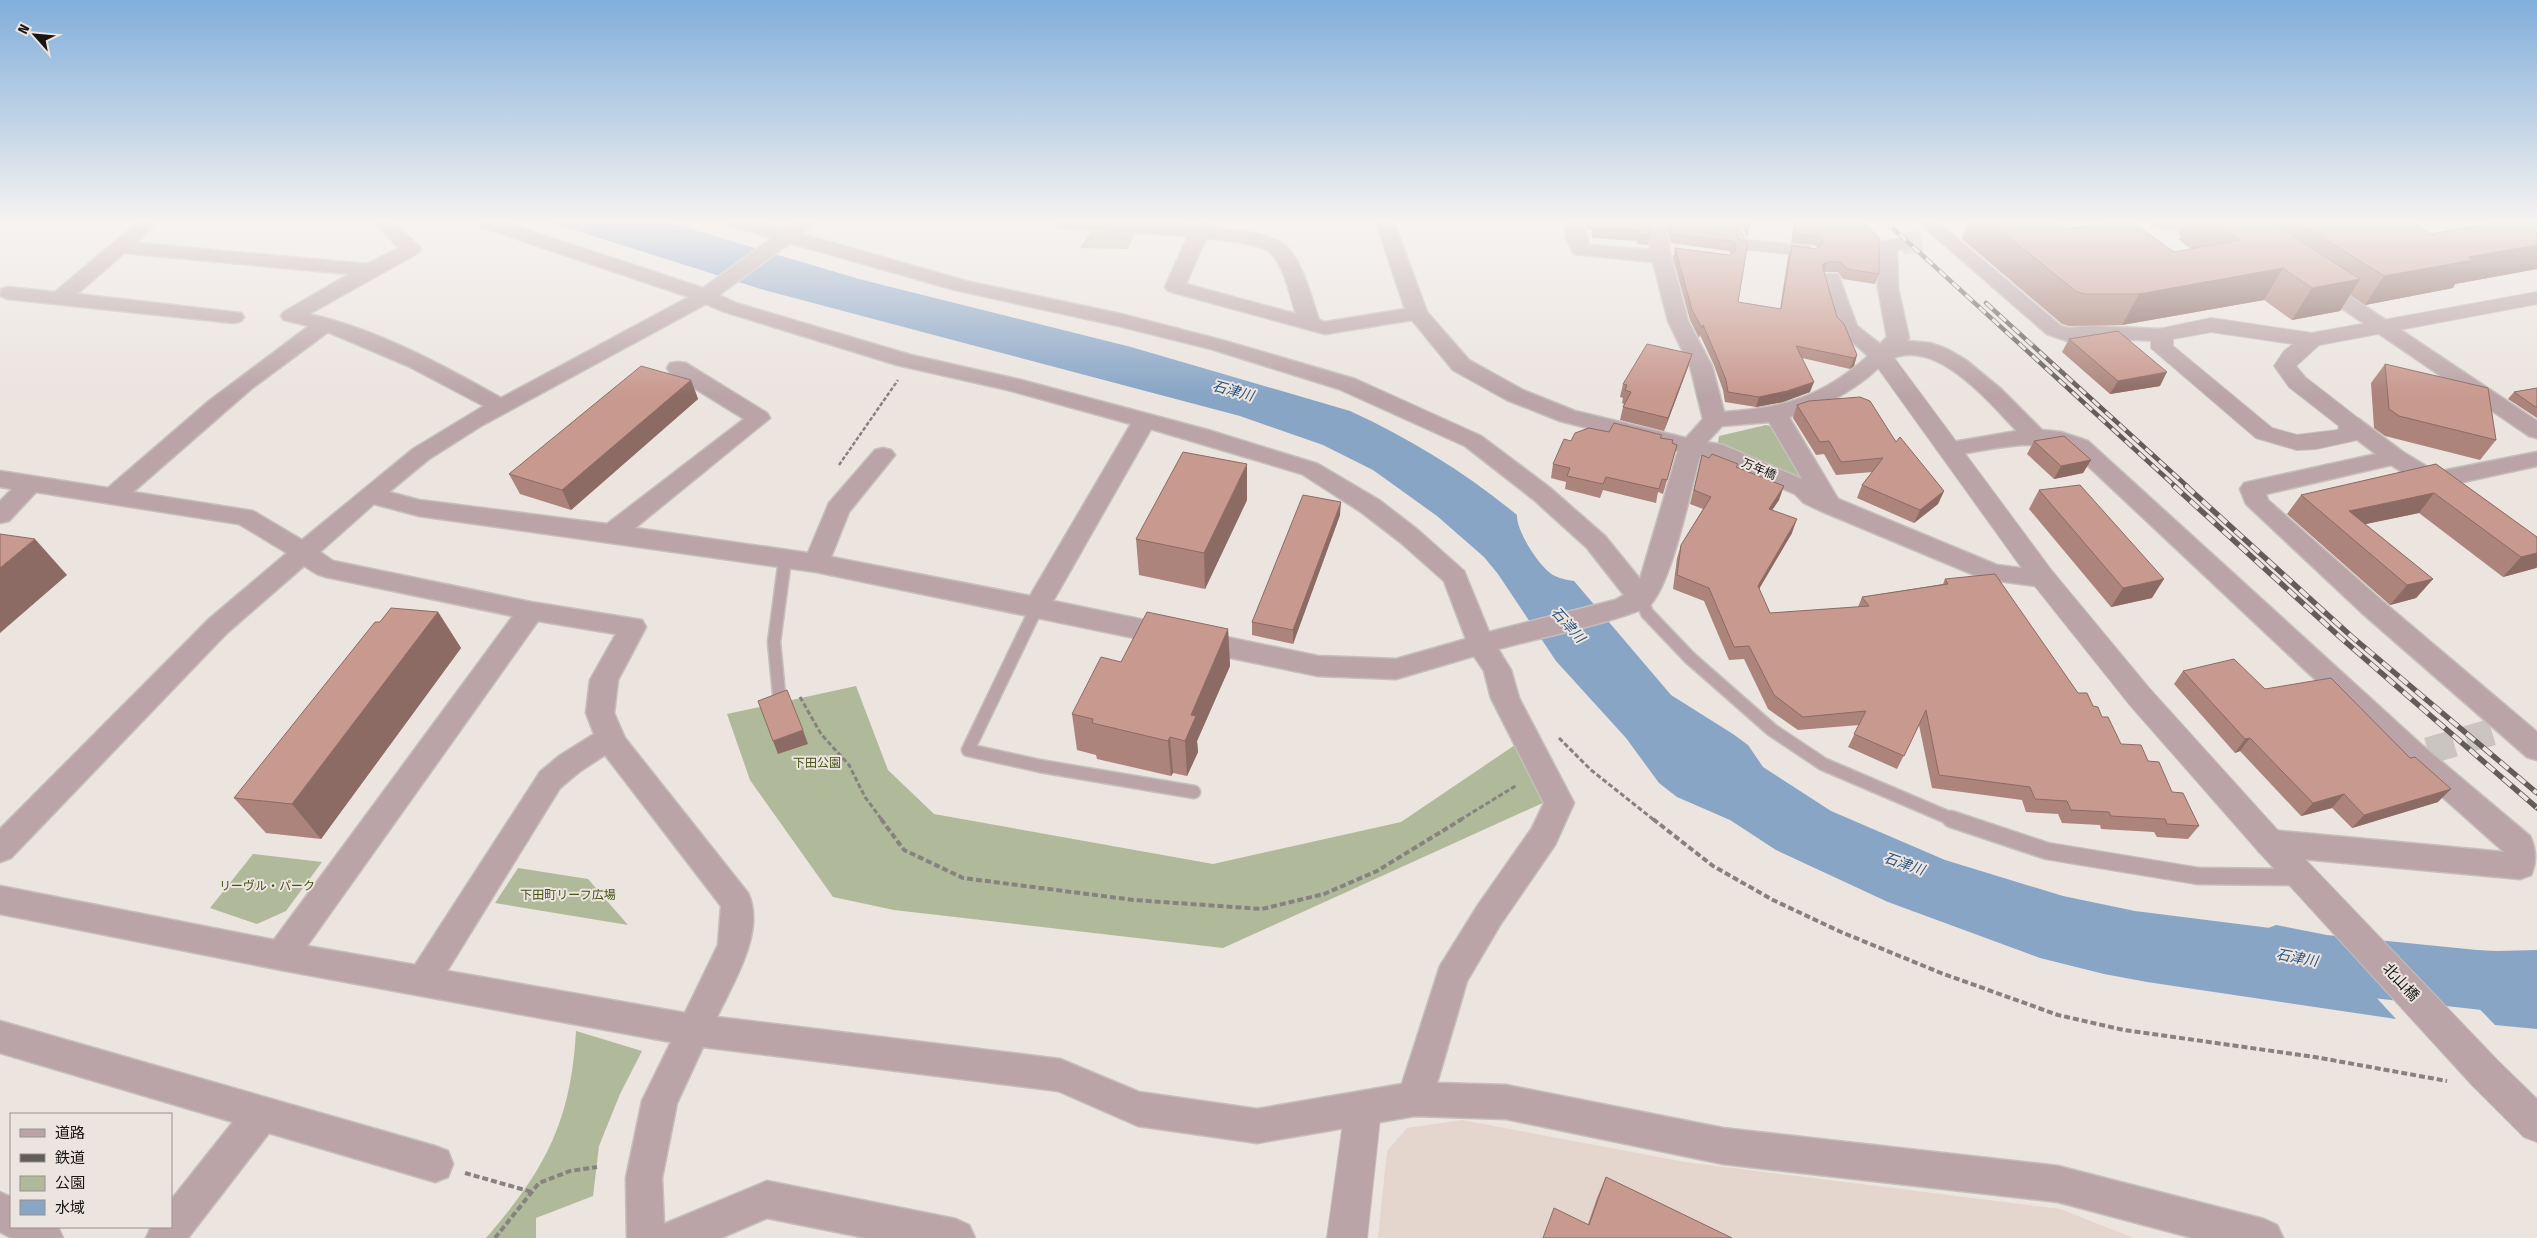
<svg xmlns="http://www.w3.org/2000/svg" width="2537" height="1238" viewBox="0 0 2537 1238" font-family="'Fira Sans Condensed','Noto Sans JP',sans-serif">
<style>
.built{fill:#e4d6cd}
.green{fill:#b0ba9a}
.water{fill:#88a5c6}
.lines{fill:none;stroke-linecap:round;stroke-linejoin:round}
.river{fill:#88a5c6;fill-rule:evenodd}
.minor-tunnel-far1{stroke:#cbc5c1;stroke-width:21;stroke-dasharray:21 11;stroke-linecap:butt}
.minor-tunnel{stroke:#cbc5c1;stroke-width:27;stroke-dasharray:27 13;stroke-linecap:butt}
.service-far2-casing{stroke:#c5bfba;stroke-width:12}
.service-far1-casing{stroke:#c5bfba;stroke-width:15}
.service-casing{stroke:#c5bfba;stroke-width:19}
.minor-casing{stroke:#c5bfba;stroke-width:3}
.tertiary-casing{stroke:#c5bfba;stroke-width:2}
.path-far2{stroke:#87827f;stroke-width:2.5;stroke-dasharray:4 2;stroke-linecap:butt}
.path-far1{stroke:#87827f;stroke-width:3;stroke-dasharray:5 2.5;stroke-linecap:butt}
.path{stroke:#87827f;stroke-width:4;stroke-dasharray:6 3;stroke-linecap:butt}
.service-far2{stroke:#baa4a8;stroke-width:10}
.service-far1{stroke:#baa4a8;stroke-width:12}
.service{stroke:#baa4a8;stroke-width:16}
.minor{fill:#baa4a8;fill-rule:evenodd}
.tertiary{fill:#baa4a8;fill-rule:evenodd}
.rail-far1-casing{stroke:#605d5a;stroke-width:4.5}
.rail-casing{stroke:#605d5a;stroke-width:5.5}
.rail-far1{stroke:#ebe4df;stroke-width:3;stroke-dasharray:9;stroke-linecap:butt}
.rail{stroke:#ebe4df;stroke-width:4;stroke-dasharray:11;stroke-linecap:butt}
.wall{fill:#ac847b}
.shaded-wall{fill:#8c6b64}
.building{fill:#c8998f;stroke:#8c6b64}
.labels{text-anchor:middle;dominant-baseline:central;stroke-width:4;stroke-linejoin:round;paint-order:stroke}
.street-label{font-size:12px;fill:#181614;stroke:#ebe4df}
.park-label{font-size:12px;fill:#455313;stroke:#ebe4df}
.water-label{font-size:14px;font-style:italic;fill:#295380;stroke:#ebe4df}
.near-street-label{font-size:15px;fill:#181614;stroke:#ebe4df}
</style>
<rect width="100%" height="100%" fill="#ebe4df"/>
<path class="built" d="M1462 1120 1685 1162 2060 1209 2134 1238H1378L1387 1151 1407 1128Z"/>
<g class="green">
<path d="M1092 229 1135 233 1128 249 1080 248Z"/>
<path d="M1766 425 1776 428 1807 477 1802 480 1718 443 1719 436Z"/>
<path d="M856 686 888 770 934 814 1213 864 1401 822 1515 745 1545 802 1223 948 894 910 833 897 750 780 727 714Z"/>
<path d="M253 854 322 862 286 911 257 924 210 908Z"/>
<path d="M518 868 588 879 628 925 495 903Z"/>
<path d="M576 1031 642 1051 620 1094 599 1146 593 1196 536 1218V1238H486C545 1170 571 1122 576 1031Z"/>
</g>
<g class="water">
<path d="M549 222H667L859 279 1131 347 1350 411C1411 439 1466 473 1517 515 1516 531 1541 570 1555 576 1561 579 1568 580 1574 581L1671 695 1733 734 1748 745 1763 767 1831 811 1945 860 2063 896 2135 911 2318 934 2396 1019 2147 982 2104 974 2040 958 1888 902 1776 850 1730 820 1677 797 1659 783 1626 738 1556 661 1498 574 1484 557 1437 516 1373 470 1323 445 1240 416 764 290Z"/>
<path d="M2421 948 2498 951 2537 950V1029L2495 1025Z"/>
</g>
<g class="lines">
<path class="river" d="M2276 925 2327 935 2537 956V1016L2327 993 2276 983 2253 974 2244 954 2253 934Z"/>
<path class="minor-tunnel-far1" d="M1901 244 1924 241"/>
<path class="minor-tunnel" d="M2428 751 2492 732"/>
<g class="service-far2-casing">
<path id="service-far2" d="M1718 224 1736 226 1740 244 1808 251"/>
</g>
<g class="service-far1-casing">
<g id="service-far1">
<path d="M1641 598 1647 613 1690 658 1772 730 1823 764 1954 820"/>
<path d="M1037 607 968 750 1040 766 1194 792"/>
<path d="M779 694 774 642 785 559"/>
</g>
</g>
<g class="service-casing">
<path id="service" d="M1951 819 2047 851 2198 876 2298 877"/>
</g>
<g class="minor-casing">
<g id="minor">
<path d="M138 222H158L136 243 367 264 399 248 374 222H393L418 245 421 249 418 253 309 314C376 329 441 364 501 398L689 297 478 226 476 222H503L703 288 772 238 731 226 729 222H757L784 229 794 222H815L802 234 966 281 1121 314 1225 341 1355 379 1481 436 1549 487 1605 536 1640 579 1678 451 1560 421 1507 400 1453 370 1412 320 1325 334 1168 291 1165 287 1188 236 1062 228 1055 226 1053 222H1142L1193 225 1195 222H1213L1211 227C1234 231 1263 231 1283 244 1301 255 1312 300 1319 320L1325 322 1405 309 1376 222H1394L1427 312 1469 360 1523 390 1575 411 1686 438 1703 419 1690 366 1668 321 1653 262 1574 254 1566 238 1565 222H1583L1589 245 1650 250 1647 222H1665L1671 257 1688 321 1712 366 1724 412C1784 408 1822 397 1868 356L1838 329 1821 278 1824 274H1838L1857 326 1880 344 1887 337 1878 288 1877 246 1880 242C1890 240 1898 238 1908 240L1911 244 1908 248 1897 250 1898 288 1909 338 1907 341 1930 343 1947 349 1966 360 2001 389 2042 430 2061 432 2088 441 2423 746 2530 836C2536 849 2537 862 2531 875L2520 879 2270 856 2259 852 2255 843 2259 834 2270 830 2504 852 2403 762 2072 451C2033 437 1989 450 1949 456L1941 454 1937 449 1941 444 2017 431C1988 401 1934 334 1887 361 1879 366 1872 375 1864 380 1841 397 1817 410 1789 417L1838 499 1997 565 2052 572 2056 578 2052 584 2043 587 1984 579 1821 511 1804 503 1795 494 1711 457 1700 456C1690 491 1673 579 1651 604 1638 617 1523 642 1498 649L1511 670 1519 698 1574 803 1555 845 1500 925 1467 981 1437 1083 1506 1085 1723 1128 2058 1166 2264 1219 2277 1225 2283 1238H2193L2058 1202 1723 1164 1506 1119 1415 1116 1257 1143 1138 1126 1058 1091 703 1047 677 1103 662 1178 664 1224 767 1181 956 1219 969 1225 975 1238H866L767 1218 721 1238H627L626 1178 642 1101 671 1042 281 970 0 914V886L274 940 513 616 326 577 317 574 304 566 227 633 11 858 0 862V829L209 619 287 553 239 524 36 492 9 521 0 523V501L12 489 0 487V471L108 488 209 401 309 326 284 320 281 316 284 312 349 274 124 253 77 294 241 313 244 317 241 321 234 323 8 299 0 296 1 289 8 287 55 292ZM1206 238C1223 241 1258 242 1271 253 1283 263 1291 298 1296 314L1186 284ZM790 243 955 290 1119 326 1211 349 1339 389 1465 446 1533 499 1587 548 1624 595 1615 600 1489 632 1464 571 1418 530 1379 500 1318 464 1208 430 1021 380 911 355 736 303 719 295ZM706 304 722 311 897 365 1008 390 1131 424 1030 596 831 557 849 512 895 455 891 450 883 448 875 450 829 503 808 553 635 528 770 418 767 413 686 363 678 362 670 363 667 368 670 373 744 419 607 524 419 500 389 492 429 459 481 426ZM328 332 408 366 484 406 413 449 302 540 253 511 133 492 251 389ZM1769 422 1802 479 1723 445 1707 442 1722 426ZM1151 429 1302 474 1361 512 1400 542 1444 581 1466 639 1396 659 1318 656 1053 601ZM374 504 419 516 816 572 1318 676 1396 679 1474 656 1484 671 1491 698 1544 803 1532 828 1478 905 1440 966 1402 1084 1257 1109 1139 1092 1060 1059 717 1017C733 983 766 931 748 893L625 738 614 713 618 680 646 627 642 620 531 602 333 561 320 552ZM538 621 616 634 590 680 586 713 594 734 559 756 540 772 415 965 307 946ZM605 755 721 906 718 945 685 1013 447 971 560 788 579 772Z"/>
<path d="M1918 222H1938L2061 326 2069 328 2092 326 2162 329 2169 331 2173 335 2169 339 2162 341 2092 338 2067 341 2047 334Z"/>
<path d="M2151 222H2213L2211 226C2192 231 2172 231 2153 226Z"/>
<path d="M2316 276 2323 278 2537 421V438L2529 436 2309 286 2306 282 2309 278Z"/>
<path d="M2351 417 2359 419 2403 452 2436 472 2537 452V466L2454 484 2457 488 2453 494 2445 496 2437 494 2391 465 2266 494 2268 500 2380 599 2537 732V760L2527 757 2362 613 2246 504 2240 489 2244 483 2376 454 2343 429 2340 424 2343 419Z"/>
<path d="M0 1021 435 1146 448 1151 453 1164 448 1177 435 1182 269 1133 188 1238H146L151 1227H171V1200L233 1122 0 1053Z"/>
<path d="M0 1192 11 1197V1227H58L63 1238H12L0 1232Z"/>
</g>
</g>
<g class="tertiary-casing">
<g id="tertiary">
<path d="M2537 292V304L2319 345 2296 366 2305 377 2359 419 2363 424 2357 440 2316 449 2297 450 2256 438 2151 348V335L2154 330 2211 318 2312 333ZM2211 332 2293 344 2284 351 2274 366 2289 387 2339 426 2338 430 2297 435 2272 428 2173 346V339Z"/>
<path d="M1881 349 1889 351 2052 571 2149 688 2281 834 2498 1061 2537 1099V1142L2524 1137 2472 1085 2259 852 2129 704 2034 585 1873 361 1870 356 1873 351Z"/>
<path d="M1363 1091 1376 1096 1381 1109 1367 1238H1327L1345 1109 1350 1096Z"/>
</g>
</g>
<path class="path-far2" d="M839 465 898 380"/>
<g class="path-far1">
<path d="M800 697 821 734 849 765 865 797 882 820"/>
<path d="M1559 738 1591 770 1654 820"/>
<path d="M1460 820 1517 785"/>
</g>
<g class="path">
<path d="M881 819 904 850 963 878 1134 900 1262 909 1324 894 1377 871 1462 819"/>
<path d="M1653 819 1713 866 1773 900 1841 932 1941 973 2058 1015 2124 1030 2315 1057 2447 1081"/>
<path d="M465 1173 532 1192"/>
<path d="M495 1238 539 1183 570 1171 597 1167"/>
</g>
<use href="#service-far2" class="service-far2"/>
<use href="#service-far1" class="service-far1"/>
<use href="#service" class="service"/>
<use href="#minor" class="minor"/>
<use href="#tertiary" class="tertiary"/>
<g class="rail-far1-casing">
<g id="rail-far1">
<path d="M1886 222 2176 487"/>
<path d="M1986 303 2188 487"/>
</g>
</g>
<g class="rail-casing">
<g id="rail">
<path d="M2174 486 2341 638 2537 808"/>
<path d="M2186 486 2351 636 2537 793"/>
</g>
</g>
<use href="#rail-far1" class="rail-far1"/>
<use href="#rail" class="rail"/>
</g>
<g class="wall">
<path d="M1584 222H1649L1650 235 1648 245 1637 244V241L1592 238V230L1587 229Z"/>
<path d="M1665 222H1717L1738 239V302L1780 309 1788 256 1792 246 1816 249 1818 248 1814 245 1791 243 1794 222H1864L1879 274 1875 284 1843 279 1838 272H1824L1837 317 1857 355 1854 366 1850 369 1802 358 1810 392 1783 402 1756 407 1725 402 1723 390 1714 365 1700 335 1699 338 1690 320 1673 258 1675 248 1729 255 1732 254 1728 251 1671 243Z"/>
<path d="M1740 222H1751L1747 238 1742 224Z"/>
<path d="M1969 222H2055L2065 229 2174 252 2191 249 2179 240 2181 236 2178 234 2185 222H2410L2431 234 2537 222V269L2455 284 2453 288 2365 305 2350 295 2340 311 2292 320 2264 300 2122 325 2069 326 2062 324 1962 239Z"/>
<path d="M2069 339 2160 386 2110 394 2062 352Z"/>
<path d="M1692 354 1688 367 1664 431 1620 420 1623 407 1624 404 1622 403 1623 398 1620 397 1623 384Z"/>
<path d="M2385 364 2496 440 2480 460 2385 436 2374 428 2371 383Z"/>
<path d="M691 380 698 399 571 510 520 494 509 474Z"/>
<path d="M2537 388V418L2508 399 2514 392Z"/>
<path d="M1797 405 1896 442 1944 491 1938 504 1914 523 1857 498 1862 485 1873 472 1836 475 1824 454 1816 455 1793 418Z"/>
<path d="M1609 432 1661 438 1677 445 1663 494 1658 492 1656 503 1603 490 1600 498 1565 489 1566 482 1551 478 1553 464Z"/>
<path d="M2034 441 2091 460 2083 473 2054 479 2027 454Z"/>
<path d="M1702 455 1737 468 1779 500 1772 510 1792 533 1759 589 1770 613 1858 607 1862 597 1943 584 1945 579 2078 693 2093 706 2102 717 2121 744 2148 761 2199 826 2188 839 2157 837 2154 832 2101 829 2100 825 2062 823 2058 814 2026 812 2022 800 1932 788 1919 725 1897 769 1848 747 1859 725 1798 730 1768 709 1744 659 1729 660 1704 601 1673 589 1677 558 1681 545 1703 509 1690 504Z"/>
<path d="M2436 464 2537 537V567L2536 568 2503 577 2419 513 2365 524 2433 579 2416 598 2390 605 2287 514 2301 495Z"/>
<path d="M2039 490 2152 598 2111 607 2029 509Z"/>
<path d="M1247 500 1205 589 1139 575 1136 539Z"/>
<path d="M1340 515 1293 644 1252 635V622Z"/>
<path d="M438 612 461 648 321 839 266 833 234 798 380 622Z"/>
<path d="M1228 629 1230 666 1197 741 1198 752 1187 776 1173 773 1171 776 1097 759 1096 755 1077 750 1072 714 1121 662Z"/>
<path d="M2183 671 2265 689 2438 802 2352 828 2332 808 2301 816 2240 751 2235 753 2174 684Z"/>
<path d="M1606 1177 1732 1238H1543L1588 1224 1597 1198Z"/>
</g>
<g class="shaded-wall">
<path d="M2537 245V269L2455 284 2453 288 2365 305 2384 276 2468 257Z"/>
<path d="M1827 262 1824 272 1822 265Z"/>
<path d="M2283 268 2264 300 2122 325 2139 294Z"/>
<path d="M2360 279 2340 311 2292 320 2312 288Z"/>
<path d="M1692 354 1688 367 1664 431 1668 418Z"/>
<path d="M1857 355 1854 366 1850 369 1854 358Z"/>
<path d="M2167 372 2160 386 2110 394 2118 381Z"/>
<path d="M691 380 698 399 571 510 562 490Z"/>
<path d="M1814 382 1810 392 1783 402 1756 407 1759 397Z"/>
<path d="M2091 460 2083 473 2054 479 2061 466Z"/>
<path d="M1247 464V500L1205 589 1204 553Z"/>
<path d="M1784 486 1779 500 1764 522 1769 509Z"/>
<path d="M1944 491 1938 504 1914 523 1920 510Z"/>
<path d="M2434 493 2419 513 2342 529 2349 511Z"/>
<path d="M1341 502 1340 515 1293 644V630Z"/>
<path d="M1797 519 1792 533 1753 599 1758 586Z"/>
<path d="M35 539 67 575 0 633V568Z"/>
<path d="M2537 553V567L2536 568 2503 577 2521 557Z"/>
<path d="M2164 579 2152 598 2111 607 2123 588Z"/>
<path d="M2433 579 2416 598 2390 605 2407 585Z"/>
<path d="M438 612 461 648 321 839 292 804Z"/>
<path d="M1228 629 1230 666 1197 741 1198 752 1187 776 1185 741 1191 715Z"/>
<path d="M803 730 808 744 778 754 773 741Z"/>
<path d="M1170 737 1173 773 1171 776 1168 741Z"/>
<path d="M2250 738 2240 751 2235 753 2245 739Z"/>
<path d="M2451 789 2438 802 2352 828 2364 815Z"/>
<path d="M2344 794 2332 808 2301 816 2313 803Z"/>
</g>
<g class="building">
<path d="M1594 222H1649L1650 235H1639V231L1594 228Z"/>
<path d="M1670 222H1717L1733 223 1738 239 1748 242 1738 302 1781 309 1792 246 1816 249 1823 243 1822 239 1817 236 1794 233 1796 222H1864L1879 238V274L1847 269 1841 262H1827L1822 265 1837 317 1844 324 1857 355 1854 358 1796 346 1814 382 1787 391 1759 397 1728 392 1726 380 1716 355 1703 325 1702 328 1692 310 1675 248 1729 255 1735 252 1736 245 1731 241 1673 234Z"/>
<path d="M1748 222H1751L1750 228Z"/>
<path d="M1990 222H2055L2065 229 2120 222H2132L2174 252 2240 240 2213 222H2271L2360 279 2312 288 2283 268 2139 294H2085L2077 292Z"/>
<path d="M2298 222H2410L2431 234 2501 222H2537V245L2468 257 2473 260 2384 276Z"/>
<path d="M2118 331 2167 372 2118 381 2069 339Z"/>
<path d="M1647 344 1692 354 1668 418 1623 407 1631 392 1625 390 1627 385 1623 384Z"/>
<path d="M2385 364 2488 388 2496 440 2399 416 2389 409Z"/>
<path d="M641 366 691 380 562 490 509 474Z"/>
<path d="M2537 388V408L2514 392Z"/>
<path d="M1860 397 1870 401 1896 442 1900 437 1944 491 1920 510 1862 485 1883 458 1841 462 1829 441 1820 442 1797 405 1809 401Z"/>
<path d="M1614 423 1662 435 1660 438 1673 440 1672 443 1677 445 1667 480 1662 479 1659 489 1606 477 1603 484 1567 476 1570 468 1553 464 1564 439 1571 441 1575 433 1589 428 1609 432Z"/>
<path d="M2064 436 2091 460 2061 466 2034 441Z"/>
<path d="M1183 452 1247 464 1204 553 1136 539Z"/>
<path d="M1712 454 1738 464 1736 467 1784 486 1769 509 1797 519 1758 586 1770 613 1869 606 1862 597 1948 584 1945 579 1995 574 2078 693H2087L2093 706 2098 707 2102 717H2108L2121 744 2141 745 2148 761 2159 762 2172 792 2183 793 2199 826 2167 824 2165 819 2111 816 2109 812 2071 810 2067 801 2035 799 2030 787 1939 775 1926 710 1904 756 1854 734 1866 711 1803 717 1774 695 1749 646 1734 647 1709 588 1677 575 1681 545 1711 497 1694 490 1702 455 1709 458Z"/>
<path d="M2436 464 2537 537V553L2521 557 2434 493 2349 511 2433 579 2407 585 2301 495Z"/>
<path d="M2080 485 2164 579 2123 588 2039 490Z"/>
<path d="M1303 495 1341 502 1293 630 1252 622Z"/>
<path d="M0 534 35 539 0 568Z"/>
<path d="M391 608 438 612 292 804 234 798 375 622H380Z"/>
<path d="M1147 612 1228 629 1191 715 1196 716 1185 741 1170 737 1168 741 1092 723 1093 719 1072 714 1101 657 1121 662Z"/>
<path d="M2234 659 2265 689 2331 678 2410 758 2415 757 2451 789 2364 815 2344 794 2313 803 2250 738 2245 739 2183 671Z"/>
<path d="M787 690 803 730 773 741 758 701Z"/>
<path d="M1606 1177 1732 1238H1543L1554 1208 1589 1225Z"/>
</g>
<linearGradient id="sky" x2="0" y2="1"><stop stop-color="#81aeda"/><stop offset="0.56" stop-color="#f6f3f1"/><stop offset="1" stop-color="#f6f3f1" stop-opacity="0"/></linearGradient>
<rect width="2537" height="395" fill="url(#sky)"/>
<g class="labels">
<g class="street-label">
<text transform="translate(1759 469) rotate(23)">万年橋</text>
</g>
<g class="park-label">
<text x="817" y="763">下田公園</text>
<text x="267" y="886">リーヴル・パーク</text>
<text x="568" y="895">下田町リーフ広場</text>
</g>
<g class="water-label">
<text transform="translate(1233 391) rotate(15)">石津川</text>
<text transform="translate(1568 625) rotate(48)">石津川</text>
<text transform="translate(1904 864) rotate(19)">石津川</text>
<text transform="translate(2297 958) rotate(10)">石津川</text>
</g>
<g class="near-street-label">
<text transform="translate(2401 982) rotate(47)">北山橋</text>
</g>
</g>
<rect x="10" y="1113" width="162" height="115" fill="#ebe4df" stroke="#97928e"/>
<rect x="20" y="1129" width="25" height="8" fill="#baa4a8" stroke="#97928e"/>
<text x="55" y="1138" font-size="15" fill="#181614">道路</text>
<rect x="20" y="1154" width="25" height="8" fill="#605d5a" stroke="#97928e"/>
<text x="55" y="1163" font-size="15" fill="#181614">鉄道</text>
<rect x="20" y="1176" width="25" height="15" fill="#b0ba9a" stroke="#97928e"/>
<text x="55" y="1188" font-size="15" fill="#181614">公園</text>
<rect x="20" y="1200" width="25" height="15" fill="#88a5c6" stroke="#97928e"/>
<text x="55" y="1213" font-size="15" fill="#181614">水域</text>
<g transform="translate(35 35) rotate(297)" stroke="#ebe4df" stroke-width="4" paint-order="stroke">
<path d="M0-4L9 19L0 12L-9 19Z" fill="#181614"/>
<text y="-8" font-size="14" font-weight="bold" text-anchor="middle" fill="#181614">N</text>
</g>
</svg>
